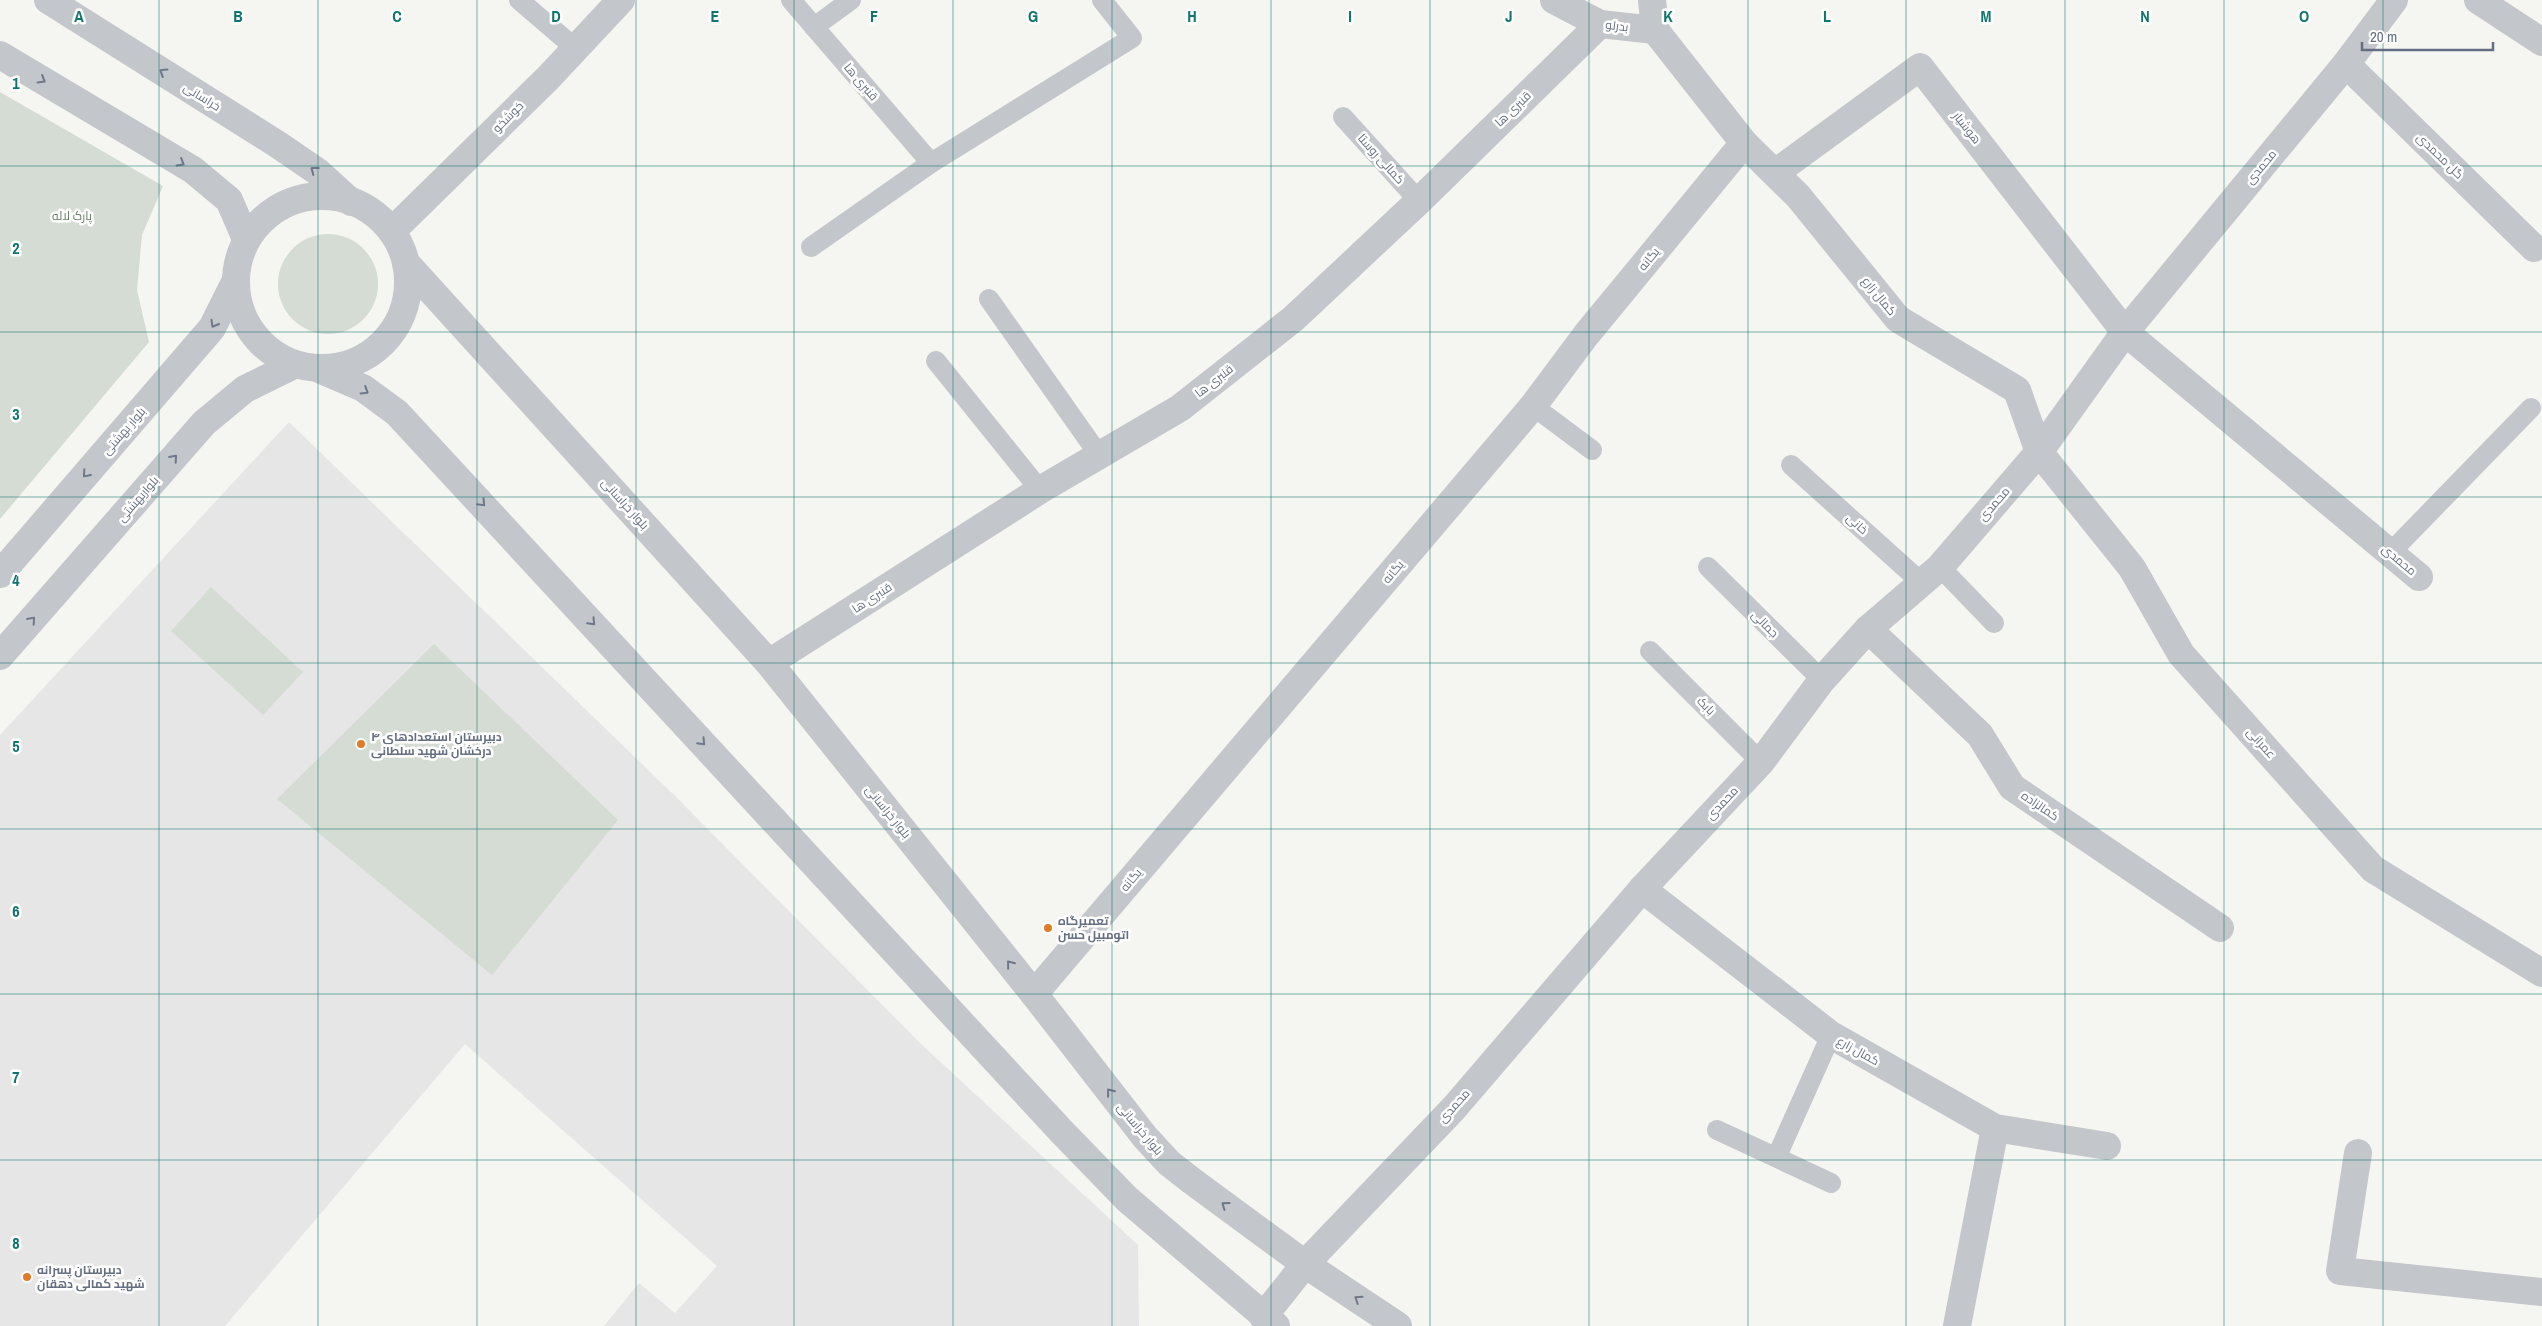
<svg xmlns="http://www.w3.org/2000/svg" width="2542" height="1326" viewBox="0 0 2542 1326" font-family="'Archivo Narrow',Cairo,sans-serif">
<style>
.built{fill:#e6e6e6}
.green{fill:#d5dcd3}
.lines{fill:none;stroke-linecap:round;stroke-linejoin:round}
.service{stroke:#c3c6ca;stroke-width:20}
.minor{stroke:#c3c6ca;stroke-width:28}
.tertiary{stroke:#c3c6ca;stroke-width:28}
.oneway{stroke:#6e7889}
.grid{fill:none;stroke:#0f766e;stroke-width:1;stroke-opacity:0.55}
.poi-dot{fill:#de7c2a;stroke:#fff;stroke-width:2}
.labels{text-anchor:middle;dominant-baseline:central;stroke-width:5;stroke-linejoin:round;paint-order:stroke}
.street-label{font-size:12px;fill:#656f82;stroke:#fff}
.park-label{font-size:12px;fill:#647a64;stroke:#fff}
.poi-label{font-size:12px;font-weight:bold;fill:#656f82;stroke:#fff;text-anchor:start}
.grid-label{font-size:16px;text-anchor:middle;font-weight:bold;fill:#0f766e;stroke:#fff;stroke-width:5;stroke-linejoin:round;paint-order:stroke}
</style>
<rect width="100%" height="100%" fill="#f5f6f2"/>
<path class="built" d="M289 422 674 795 920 1043 1138 1245 1139 1326H604L639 1283 675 1313 717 1266 465 1044 225 1326H0V735Z"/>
<g class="green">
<path d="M0 92 163 186 142 235 137 290 149 342 0 519Z"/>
<circle cx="328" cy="284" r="50"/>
<path d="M211 587 303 672 263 715 171 631Z"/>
<path d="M434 644 618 820 492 975 277 799Z"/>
</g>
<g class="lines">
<g class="service">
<path d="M519 0 575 48"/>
<path d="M791 0 931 163"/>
<path d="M814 27 851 0"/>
<path d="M1343 117 1419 201"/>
<path d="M811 247 931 163 1132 38 1102 0"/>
<path d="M989 299 1099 455"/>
<path d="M936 361 1040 490"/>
<path d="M1533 406 1592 450"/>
<path d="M1791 465 1922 583"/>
<path d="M2390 553 2531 408"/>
<path d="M1708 567 1822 680"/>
<path d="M1940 567 1994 623"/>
<path d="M1650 651 1761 762"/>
<path d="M1717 1130 1831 1183"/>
<path d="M1777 1156 1831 1035"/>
</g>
<g class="minor">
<path d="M1554 0 1600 24 1655 30"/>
<path d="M1652 0 1655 30"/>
<path d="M2478 0 2542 42"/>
<path d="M1655 30 1744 143 1798 196 1898 319 2017 390 2039 452 2132 568 2181 654 2373 869 2542 973"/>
<path d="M2346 64 2534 248"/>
<path d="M1775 173 1920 67 2125 332 2419 577"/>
<path d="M1868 629 1980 735 2012 787 2220 928"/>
<path d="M769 663 1040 490 1180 408 1293 319 1419 201 1600 24"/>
<path d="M1642 889 1831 1035 1995 1128 2107 1146"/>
<path d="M1034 994 1533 406 1586 335 1744 143"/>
<path d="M2358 1153 2340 1271 2542 1292"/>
<path d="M1305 1264 1454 1108 1642 889 1761 762 1822 680 1868 629 1940 567 2039 452 2125 332 2346 64 2394 0"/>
<path d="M1957 1326 1995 1128"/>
</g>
<g class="tertiary">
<path d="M48 0 277 144 318 172 351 202"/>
<path d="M0 55 193 170 229 200 246 239"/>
<circle cx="322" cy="282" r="86"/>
<path d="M392 231 548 78 621 0"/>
<path d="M406 263 769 663 1034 994 1145 1137 1169 1163 1192 1181 1305 1264 1398 1326"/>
<path d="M321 370 363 388 397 413 1062 1132 1127 1199 1276 1326"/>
<path d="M0 574 212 328 236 280"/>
<path d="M0 656 204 423 245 389 294 365"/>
<path d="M1263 1317 1305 1264"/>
</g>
</g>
<defs><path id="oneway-chevron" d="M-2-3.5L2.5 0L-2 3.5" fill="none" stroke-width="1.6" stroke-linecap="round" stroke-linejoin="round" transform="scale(1.25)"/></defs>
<g class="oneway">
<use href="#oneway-chevron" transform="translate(163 72) rotate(-148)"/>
<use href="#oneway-chevron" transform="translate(42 80) rotate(31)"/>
<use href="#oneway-chevron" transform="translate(181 163) rotate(31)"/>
<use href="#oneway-chevron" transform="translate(314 170) rotate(-143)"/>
<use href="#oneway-chevron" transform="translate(214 324) rotate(120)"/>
<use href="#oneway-chevron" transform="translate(365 391) rotate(32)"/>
<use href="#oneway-chevron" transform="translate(174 458) rotate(-49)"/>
<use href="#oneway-chevron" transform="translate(86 474) rotate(131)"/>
<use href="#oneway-chevron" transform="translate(482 503) rotate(47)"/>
<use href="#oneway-chevron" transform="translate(32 620) rotate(-49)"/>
<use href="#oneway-chevron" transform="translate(592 622) rotate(47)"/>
<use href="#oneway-chevron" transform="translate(702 742) rotate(47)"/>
<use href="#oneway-chevron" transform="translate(1010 964) rotate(-129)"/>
<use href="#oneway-chevron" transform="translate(1110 1092) rotate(-128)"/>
<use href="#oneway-chevron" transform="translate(1225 1205) rotate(-144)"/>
<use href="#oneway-chevron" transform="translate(1358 1299) rotate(-146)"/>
</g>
<path class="grid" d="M159 0V1326M318 0V1326M477 0V1326M636 0V1326M794 0V1326M953 0V1326M1112 0V1326M1271 0V1326M1430 0V1326M1589 0V1326M1748 0V1326M1906 0V1326M2065 0V1326M2224 0V1326M2383 0V1326M0 166H2542M0 332H2542M0 497H2542M0 663H2542M0 829H2542M0 994H2542M0 1160H2542"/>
<g class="poi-dot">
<circle cx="361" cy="744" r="5"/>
<circle cx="1048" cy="928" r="5"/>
<circle cx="27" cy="1277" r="5"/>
</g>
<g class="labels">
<g class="street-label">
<text transform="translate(1617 26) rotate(7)">بدرلو</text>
<text transform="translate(861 82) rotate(49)">قنبری ها</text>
<text transform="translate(202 97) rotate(32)">خراسانی</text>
<text transform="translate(1513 109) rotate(-44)">قنبری ها</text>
<text transform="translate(508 117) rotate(-45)">خوشخو</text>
<text transform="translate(1967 128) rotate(52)">هوشیار</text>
<text transform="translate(2440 156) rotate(44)">گل محمدی</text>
<text transform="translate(1381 159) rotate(48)">کمالی روستا</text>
<text transform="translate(2261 167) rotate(-50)">محمدی</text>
<text transform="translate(1649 259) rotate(-51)">یگانه</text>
<text transform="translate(1879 296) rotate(51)">کمال زارع</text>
<text transform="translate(1214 381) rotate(-38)">قنبری ها</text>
<text transform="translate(124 431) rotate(-49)">بلوار بهشتی</text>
<text transform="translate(138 499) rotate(-49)">بلواربهشتی</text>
<text transform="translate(625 504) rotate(48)">بلوار خراسانی</text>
<text transform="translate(1994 504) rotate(-49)">محمدی</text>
<text transform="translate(1857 524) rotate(42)">خانی</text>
<text transform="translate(2399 560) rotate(40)">محمدی</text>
<text transform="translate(1393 572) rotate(-50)">یگانه</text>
<text transform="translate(872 598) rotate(-33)">قنبری ها</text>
<text transform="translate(1765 624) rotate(45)">جمالی</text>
<text transform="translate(1706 706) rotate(45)">بابک</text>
<text transform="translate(2261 743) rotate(48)">عمرانی</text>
<text transform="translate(1722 803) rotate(-47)">محمدی</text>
<text transform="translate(2040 806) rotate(34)">کمالزاده</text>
<text transform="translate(888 812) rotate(51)">بلوار خراسانی</text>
<text transform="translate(1131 880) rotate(-50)">یگانه</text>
<text transform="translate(1858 1051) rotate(29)">کمال زارع</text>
<text transform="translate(1454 1106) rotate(-48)">محمدی</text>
<text transform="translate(1140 1129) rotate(50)">بلوار خراسانی</text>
</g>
<g class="park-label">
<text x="72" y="216">پارک لاله</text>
</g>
<g class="poi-label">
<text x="371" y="737">۴ دبیرستان استعدادهای<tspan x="371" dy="14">درخشان شهید سلطانی</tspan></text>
<text x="1058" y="921">تعمیرگاه<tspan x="1058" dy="14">اتومبیل حسن</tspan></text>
<text x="37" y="1270">دبیرستان پسرانه<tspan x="37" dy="14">شهید کمالی دهقان</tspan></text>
</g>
</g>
<g class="grid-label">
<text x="79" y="22">A</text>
<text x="238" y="22">B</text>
<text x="397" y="22">C</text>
<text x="556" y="22">D</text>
<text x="715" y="22">E</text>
<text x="874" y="22">F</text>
<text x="1033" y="22">G</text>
<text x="1192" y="22">H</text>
<text x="1350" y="22">I</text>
<text x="1509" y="22">J</text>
<text x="1668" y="22">K</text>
<text x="1827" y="22">L</text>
<text x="1986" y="22">M</text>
<text x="2145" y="22">N</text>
<text x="2304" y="22">O</text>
<text x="16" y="89">1</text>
<text x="16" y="254">2</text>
<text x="16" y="420">3</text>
<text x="16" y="586">4</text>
<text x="16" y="752">5</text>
<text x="16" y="917">6</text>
<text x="16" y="1083">7</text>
<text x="16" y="1249">8</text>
</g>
<path d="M2362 42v8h131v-8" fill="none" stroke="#656f82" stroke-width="2.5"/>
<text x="2370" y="42" font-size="15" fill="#656f82" stroke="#ffffff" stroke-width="4" paint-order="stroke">20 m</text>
</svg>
